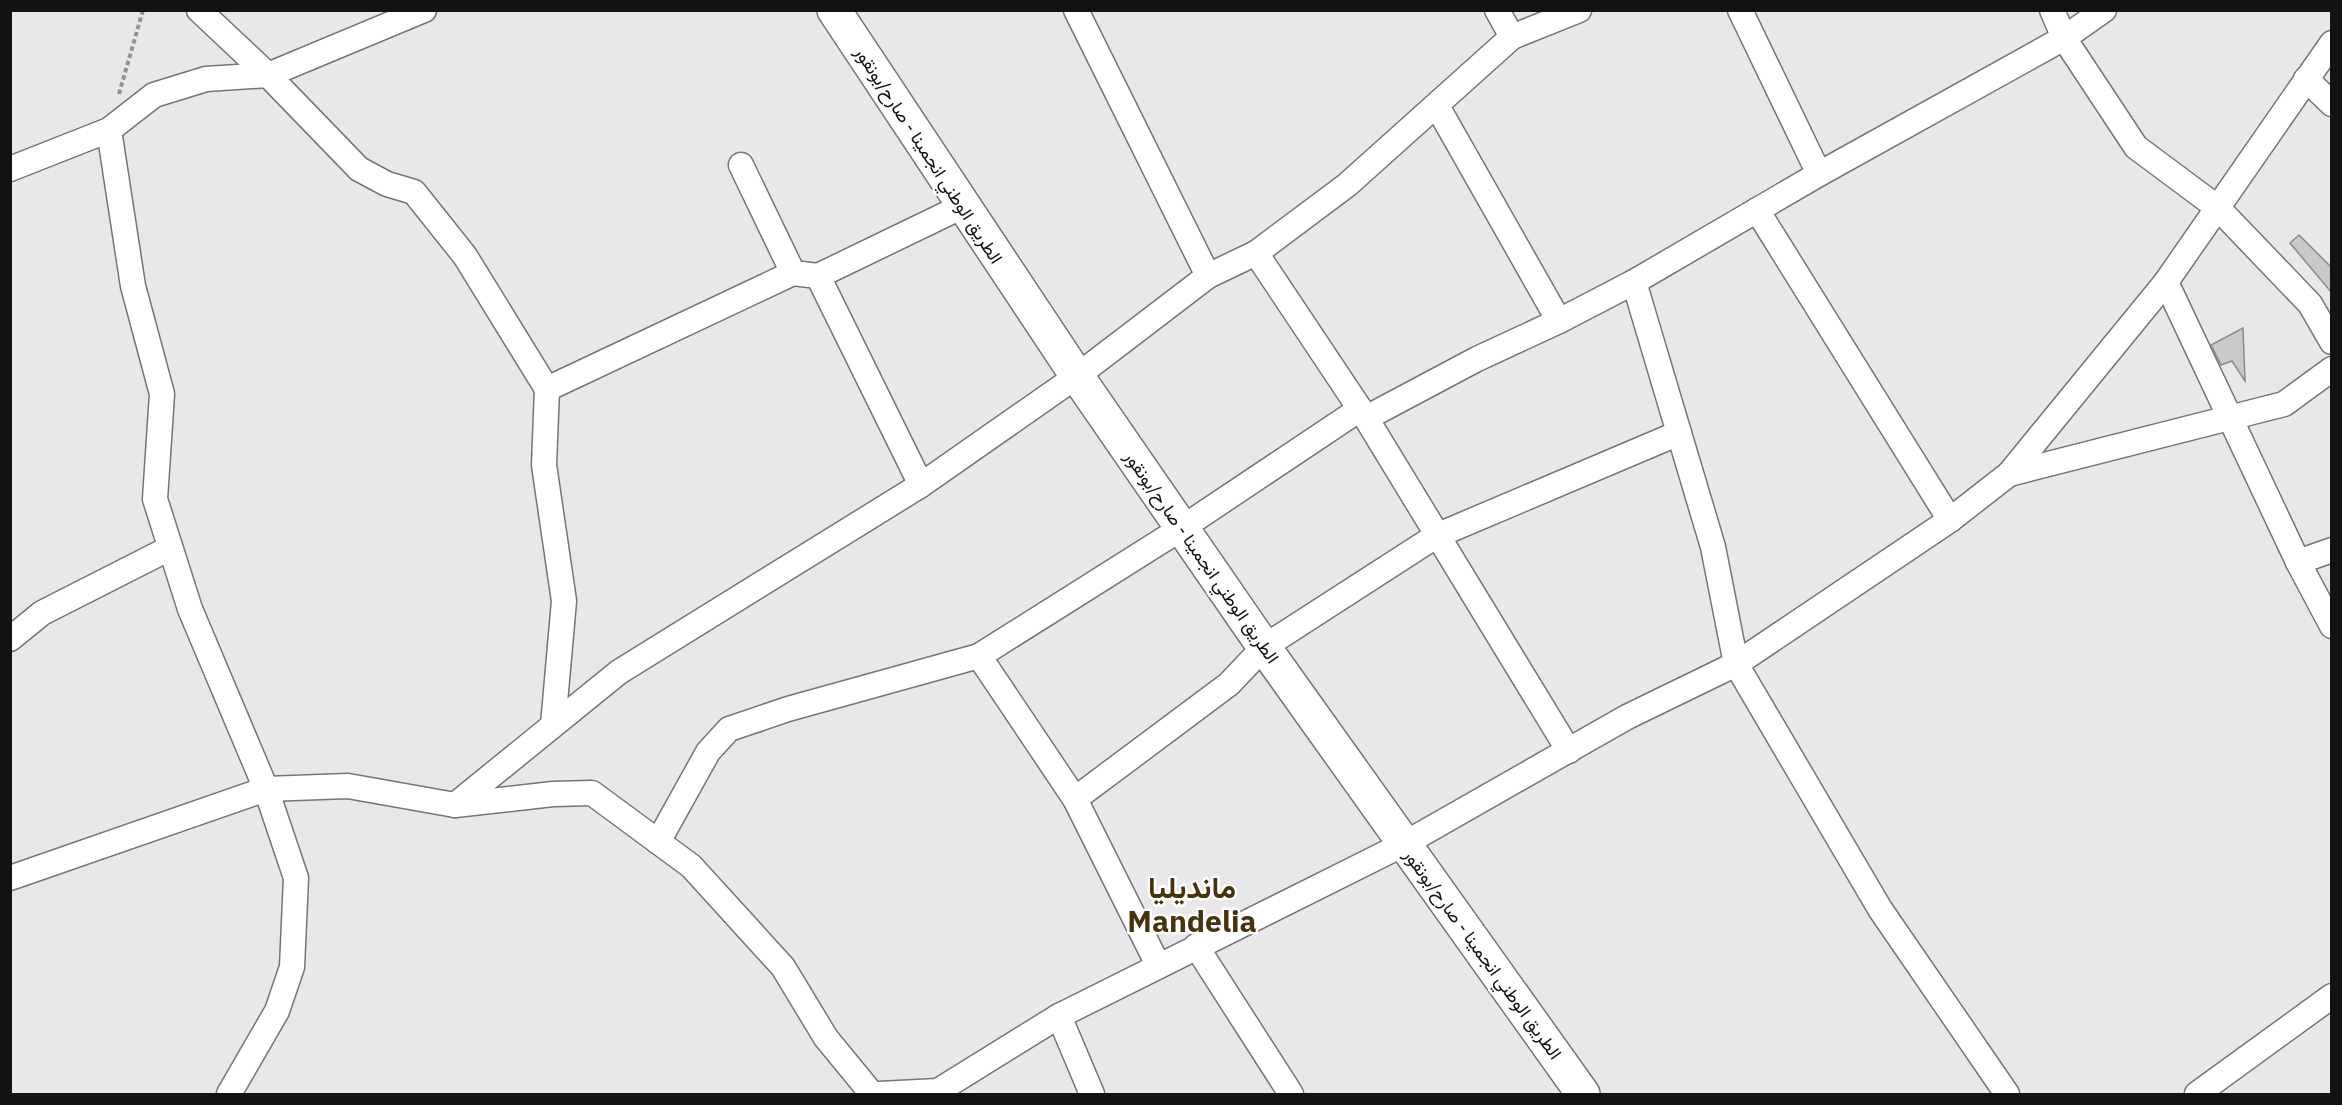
<svg xmlns="http://www.w3.org/2000/svg" width="2342" height="1105" viewBox="0 0 2342 1105" font-family="'IBM Plex Sans',Vazirmatn,sans-serif">
<style>
.building{fill:#c9c9cc;stroke:#8b8b8e;stroke-width:1.5}
.lines{fill:none;stroke-linecap:round;stroke-linejoin:round}
.minor-casing{stroke:#757578;stroke-width:27}
.highway-casing{stroke:#757578;stroke-width:36}
.path{stroke:#929294;stroke-width:4;stroke-dasharray:4.5 3;stroke-linecap:butt}
.minor{stroke:#fff;stroke-width:24}
.highway{stroke:#fff;stroke-width:33}
.labels{text-anchor:middle;dominant-baseline:central;stroke-width:5;stroke-linejoin:round;paint-order:stroke}
.street-label{font-size:18px;fill:#121213;stroke:#fff}
.town-label{font-size:30px;font-weight:bold;fill:#48320d;stroke:#fff}
</style>
<rect width="100%" height="100%" fill="#e8e8eb"/>
<g class="building">
<path d="M2299 235 2331 267V292L2290 243Z"/>
<path d="M2243 328 2245 381 2232 361 2221 365 2211 345Z"/>
</g>
<g class="lines">
<g class="minor-casing">
<g id="minor">
<path d="M199 10 268 75 359 169 387 184 414 192 465 256 547 389 544 465 564 601 553 725"/>
<path d="M1076 10 1208 276"/>
<path d="M1497 10 1512 37"/>
<path d="M1740 10 1819 174"/>
<path d="M2052 10 2064 38 2136 147 2218 208 2310 304 2332 342"/>
<path d="M2306 79 2332 104"/>
<path d="M1437 106 1559 321"/>
<path d="M109 130 133 286 162 394 155 499 190 609 266 789 296 878 292 967 277 1011 229 1094"/>
<path d="M741 165 793 273 818 276 921 485"/>
<path d="M10 169 109 130 154 95 206 79 268 75 424 10"/>
<path d="M1757 210 1950 520"/>
<path d="M1256 253 1360 409"/>
<path d="M818 276 963 206"/>
<path d="M1634 282 1713 547 1736 664 1880 909 2007 1094"/>
<path d="M2166 282 2298 562 2332 626"/>
<path d="M547 389 793 273"/>
<path d="M1366 418 1569 751"/>
<path d="M2009 474 2284 404 2332 369"/>
<path d="M2298 562 2332 550"/>
<path d="M10 639 42 613 170 548"/>
<path d="M979 656 1075 799 1158 965"/>
<path d="M1075 799 1229 684 1264 647 1436 536 1679 433"/>
<path d="M455 805 619 672 921 485 1077 376 1208 276 1256 253 1347 185 1512 37 1579 10"/>
<path d="M658 842 708 752 729 729 788 709 979 656 1182 528 1360 409 1366 418 1477 359 1559 321 1634 282 1819 174 2064 38 2104 10"/>
<path d="M10 878 266 789 348 786 455 805 553 794 592 793 691 866 783 967 826 1038 872 1094"/>
<path d="M1196 946 1291 1094"/>
<path d="M1059 1016 1092 1094"/>
<path d="M879 1094 938 1091 1059 1016 1404 844 1627 717 1736 664 1950 520 2009 474 2166 282 2332 43"/>
<path d="M2197 1094 2332 996"/>
</g>
</g>
<g class="highway-casing">
<path id="highway" d="M834 10 1077 376 1264 647 1583 1094"/>
</g>
<path class="path" d="M119 94 143 10"/>
<use href="#minor" class="minor"/>
<use href="#highway" class="highway"/>
</g>
<g class="labels">
<g class="street-label">
<text transform="translate(929 155) rotate(57)">الطريق الوطني انجمينا - صارح/بونقور</text>
<text transform="translate(1202 557) rotate(55)">الطريق الوطني انجمينا - صارح/بونقور</text>
<text transform="translate(1483 954) rotate(54)">الطريق الوطني انجمينا - صارح/بونقور</text>
</g>
<g class="town-label">
<text x="1192" y="886">مانديليا<tspan x="1192" dy="34">Mandelia</tspan></text>
</g>
</g>
<rect width="2342" height="1105" fill="none" stroke="#121213" stroke-width="24"/>
</svg>
